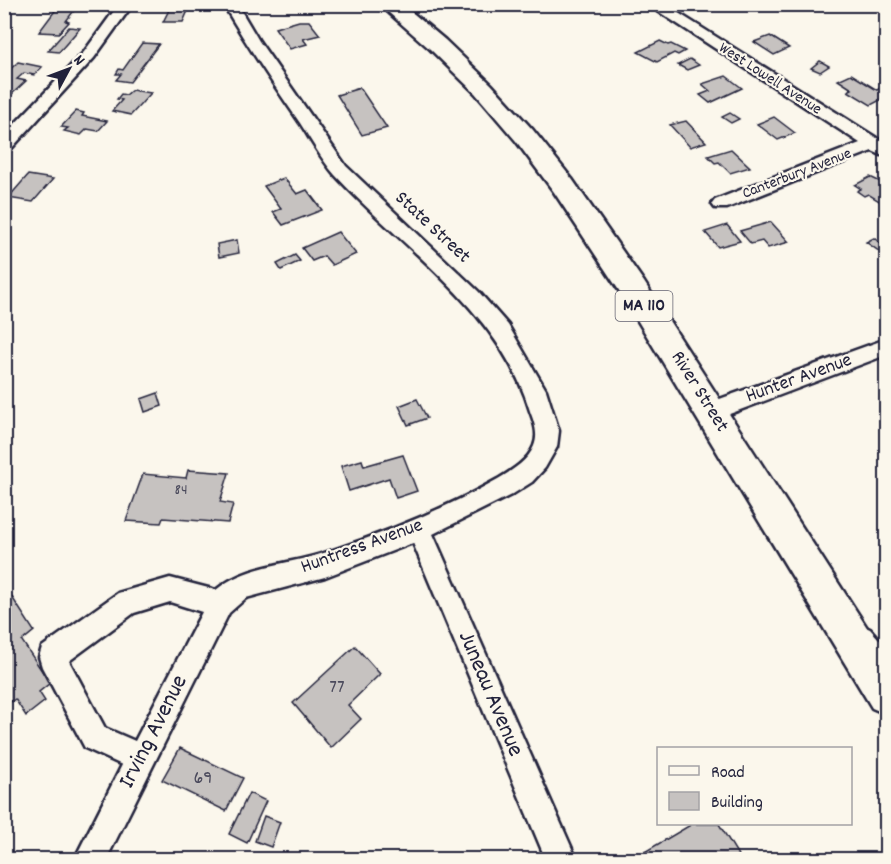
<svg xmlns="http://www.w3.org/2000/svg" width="891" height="864" viewBox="0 0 891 864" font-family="Dekko,sans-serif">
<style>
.building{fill:#c6c2c0;stroke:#22223b;stroke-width:1.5}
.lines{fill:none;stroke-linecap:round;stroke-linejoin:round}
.minor-casing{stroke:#22223b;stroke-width:5}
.primary-casing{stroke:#22223b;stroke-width:5}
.motorway-casing{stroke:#22223b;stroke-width:5}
.minor{fill:#fbf7ec;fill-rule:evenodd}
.primary{fill:#fbf7ec;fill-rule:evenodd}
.motorway{fill:#fbf7ec;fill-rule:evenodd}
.labels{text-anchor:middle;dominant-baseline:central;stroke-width:4.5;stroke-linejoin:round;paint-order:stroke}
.far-street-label{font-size:16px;fill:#22223b;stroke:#fbf7ec}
.number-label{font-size:16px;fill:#4b4a5c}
.shield{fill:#fbf7ec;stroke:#636270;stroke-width:1.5}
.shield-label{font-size:18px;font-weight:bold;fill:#22223b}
.street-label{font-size:20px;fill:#22223b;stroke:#fbf7ec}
.near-number-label{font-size:20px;fill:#4b4a5c}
.near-street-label{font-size:24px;fill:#22223b;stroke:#fbf7ec}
</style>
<rect width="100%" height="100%" fill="#fbf7ec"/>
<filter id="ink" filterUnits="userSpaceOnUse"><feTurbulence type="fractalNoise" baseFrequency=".0167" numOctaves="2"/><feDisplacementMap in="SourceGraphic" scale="12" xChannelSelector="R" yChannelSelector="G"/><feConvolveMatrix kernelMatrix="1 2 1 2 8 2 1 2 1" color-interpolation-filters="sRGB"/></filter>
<g filter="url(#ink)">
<g class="building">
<path d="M60 4H79L66 21 69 22 59 33 39 32Z"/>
<path d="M172 4H191L183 22H163Z"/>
<path d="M299 21H309L320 35 303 39 307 44 290 49 275 28Z"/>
<path d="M69 27 80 28 59 52 48 51Z"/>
<path d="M770 36 789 48 774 55 754 42Z"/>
<path d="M660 41 668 45 671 44 685 51 678 55 674 53 657 62 638 52Z"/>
<path d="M142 43 159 44 130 82 116 80 121 74H116L119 69 123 70Z"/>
<path d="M690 59 699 65 687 70 678 65Z"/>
<path d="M820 61 829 66 820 72 811 68Z"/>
<path d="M18 62 42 67 34 75 24 73 17 79 26 81 11 95 4 93V75Z"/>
<path d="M851 74 877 90 883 86 886 88V97L871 105 848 91 852 89 838 80Z"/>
<path d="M726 76 742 88 710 103 700 95 710 91 702 84Z"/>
<path d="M360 88 387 128 362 135 337 95Z"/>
<path d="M132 90 151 93 131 115 112 111 122 100 117 99 121 94 126 95Z"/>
<path d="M76 111 84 113 82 116 107 121 98 131 87 129 81 135 64 131 68 128 61 127Z"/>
<path d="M730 113 739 119 731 123 722 117Z"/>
<path d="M774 117 795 133 778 140 757 124Z"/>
<path d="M686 121 706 142 690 147 670 125Z"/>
<path d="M731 149 750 167 730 173 719 162 715 163 708 156Z"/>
<path d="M28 175 53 179 33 202 8 198Z"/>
<path d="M870 177 885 184 883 185 886 188V192L883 194 886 196V203L884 204 868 194 864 196 857 191 861 189 855 185Z"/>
<path d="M284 178 297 194 307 190 322 210 283 225 273 212 281 209 264 186Z"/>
<path d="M771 222 789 242 768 248 762 241 751 244 740 231Z"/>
<path d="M727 225 740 241 718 247 705 232Z"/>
<path d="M338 232 356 254 332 265 324 256 312 261 302 248Z"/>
<path d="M874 238 886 248V256L866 242Z"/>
<path d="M237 240 239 253 219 257 217 244Z"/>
<path d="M295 255 300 261 281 270 277 264Z"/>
<path d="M158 393 162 406 145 412 141 399Z"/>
<path d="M417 399 427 418 408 425 399 406Z"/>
<path d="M403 455 417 491 396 498 389 478 349 491 341 466 362 460 364 466Z"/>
<path d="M188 470 229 473 220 502 233 504 228 523 163 518 161 523 126 521 143 474 186 478Z"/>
<path d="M10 594 34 631 22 641 50 683 39 692 45 701 26 716 15 699 9 703 4 696V598Z"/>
<path d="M355 646 380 674 348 705 361 719 331 748 293 703Z"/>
<path d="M180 748 243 778 226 811 162 780Z"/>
<path d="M249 793 266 801 247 843 229 834Z"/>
<path d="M264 816 280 822 271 847 255 841Z"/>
<path d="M692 824H719L738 855 731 860H631Z"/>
</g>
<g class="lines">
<g class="minor-casing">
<g id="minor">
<path d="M119 4H133L94 58 10 150 4 151V135L84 52Z"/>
<path d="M223 4H237L259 41 346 166 478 291 508 325 546 390 559 431 557 447 545 468 532 482 513 494 433 534 577 860H546L413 543 325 577 246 598 229 613 106 860H74L122 765 85 748 42 667 39 657 42 647 118 593 170 578 216 590C247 564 290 565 327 552 385 533 445 509 498 479 511 471 528 461 534 446 539 434 534 422 530 411 500 310 404 250 335 175 322 160 311 140 300 123 273 84 247 45 223 4ZM170 602 202 612 135 741 105 728 69 661 134 613Z"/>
<path d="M647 4H664L880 140 886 145V157L872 151 727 208H715L712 204 715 200 860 143Z"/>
<path d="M886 339V355L711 421 703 419 700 412 703 405Z"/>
</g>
</g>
<g class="primary-casing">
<path id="primary" d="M379 4H402L445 40 491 84 533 130 572 179 644 282 886 657V714L872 708 624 298 554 192 516 141 475 93 430 49Z"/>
</g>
<g class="motorway-casing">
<path id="motorway" d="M856 623 870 629 886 647V695C864 688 845 664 836 643L842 629Z"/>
</g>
<use href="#minor" class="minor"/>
<use href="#primary" class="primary"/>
<use href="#motorway" class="motorway"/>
</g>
</g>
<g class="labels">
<g class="far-street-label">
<text transform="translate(770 79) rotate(33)">West Lowell Avenue</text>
<text transform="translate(797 174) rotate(-21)">Canterbury Avenue</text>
</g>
<g class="number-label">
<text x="181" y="490">84</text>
</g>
<rect class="shield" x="615.5" y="291" width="57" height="30" rx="4.5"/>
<g class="shield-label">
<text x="644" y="306">MA 110</text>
</g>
<g class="street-label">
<text transform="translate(432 228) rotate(43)">State Street</text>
<text transform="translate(799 379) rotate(-20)">Hunter Avenue</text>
<text transform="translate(699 392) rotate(58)">River Street</text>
<text transform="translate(362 547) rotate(-20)">Huntress Avenue</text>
</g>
<g class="near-number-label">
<text x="337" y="688">77</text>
<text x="203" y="779">69</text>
</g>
<g class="near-street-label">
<text transform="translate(490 694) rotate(67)">Juneau Avenue</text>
<text transform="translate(154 732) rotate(-63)">Irving Avenue</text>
</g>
</g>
<rect width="891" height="864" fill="none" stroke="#fbf7ec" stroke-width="24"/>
<rect x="12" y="12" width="867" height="840" fill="none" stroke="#22223b" stroke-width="2" filter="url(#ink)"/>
<rect x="657" y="747" width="195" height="78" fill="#fbf7ec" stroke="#a4a2a5" stroke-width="1.5"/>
<rect x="669" y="766" width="30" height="9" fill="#fbf7ec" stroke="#a4a2a5" stroke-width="1.5"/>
<text x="711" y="777" font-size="18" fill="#22223b">Road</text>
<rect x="669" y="792" width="30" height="18" fill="#c6c2c0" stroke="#a4a2a5" stroke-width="1.5"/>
<text x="711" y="807" font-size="18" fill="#22223b">Building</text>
<g transform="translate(69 69) rotate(49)" stroke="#fbf7ec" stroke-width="4.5" paint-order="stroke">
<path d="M0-4.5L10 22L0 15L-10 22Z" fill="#22223b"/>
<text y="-9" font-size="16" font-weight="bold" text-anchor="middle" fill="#22223b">N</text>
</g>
</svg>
